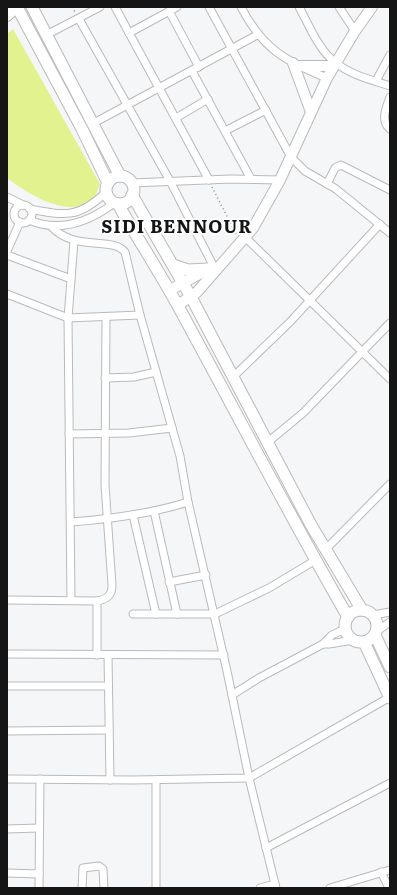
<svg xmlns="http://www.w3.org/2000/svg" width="397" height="895" viewBox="0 0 397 895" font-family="Literata,serif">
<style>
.green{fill:#e2f28e}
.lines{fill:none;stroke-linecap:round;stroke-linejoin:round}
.minor-casing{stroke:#bababb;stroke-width:9}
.secondary-casing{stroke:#bababb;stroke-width:12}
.primary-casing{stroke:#bababb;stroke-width:13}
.path{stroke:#8c8d8e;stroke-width:1.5;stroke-dasharray:1 3;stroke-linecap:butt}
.minor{stroke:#fff;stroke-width:7}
.secondary{stroke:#fff;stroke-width:10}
.primary{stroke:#fff;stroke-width:11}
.labels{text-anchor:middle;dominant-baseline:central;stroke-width:4;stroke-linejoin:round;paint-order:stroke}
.district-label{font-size:18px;font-weight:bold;letter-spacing:1px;fill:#151516;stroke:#fff}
</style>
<rect width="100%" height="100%" fill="#f5f6f7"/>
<path class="green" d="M13 29 100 184C98 188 97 194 94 198 70 221 28 194 7 178V34Z"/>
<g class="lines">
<g class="minor-casing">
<g id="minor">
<path d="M115 7 209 180"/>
<path d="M209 7 291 157 305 171 336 189 390 233"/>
<path d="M241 7C263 49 285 61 327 78"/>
<path d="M299 7C309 25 319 51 336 63 351 75 372 80 390 86"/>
<path d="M339 7 355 31"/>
<path d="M169 11 199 67"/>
<path d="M79 19 170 181 216 271"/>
<path d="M129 33 177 7"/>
<path d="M46 35 100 7"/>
<path d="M192 71 251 179"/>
<path d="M376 81 390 55"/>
<path d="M390 97C386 108 380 121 390 129"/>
<path d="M176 118 208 99"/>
<path d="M92 124 257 35"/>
<path d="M225 131 266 110"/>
<path d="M131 183 231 179 280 180"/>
<path d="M327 184 335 168 341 165 390 190"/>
<path d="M7 197 23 205"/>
<circle cx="23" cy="214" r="9"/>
<path d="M30 209C65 216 80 218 106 192"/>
<path d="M29 220C60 233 89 222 114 203"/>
<path d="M51 226C73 252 113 236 125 252L140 315 180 456 188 502 227 671 249 778 276 888"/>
<path d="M246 238 390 379"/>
<path d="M7 251 20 222"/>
<path d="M7 255 71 279"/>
<path d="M7 294 68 318 140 315"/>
<path d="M233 377 290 322 380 224"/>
<path d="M105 378 134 377 156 372"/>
<path d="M69 434 129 433 172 428"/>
<path d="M268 442 303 413 390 323"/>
<path d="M154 511 177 614"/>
<path d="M133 515 156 614"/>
<path d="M71 522C111 519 150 514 188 502"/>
<path d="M326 549 390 484"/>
<path d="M169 582 206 575"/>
<path d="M7 600 97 601C108 599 112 595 112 585L105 485 106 317"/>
<path d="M71 600 68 318 74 241"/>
<path d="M97 601V655"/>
<path d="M133 614H215L269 588 314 561"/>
<path d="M373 615 390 612"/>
<path d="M345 629 332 635 323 644H329L354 640"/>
<path d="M377 631 390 622"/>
<path d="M7 654 224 655"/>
<path d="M108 655 110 780"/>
<path d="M7 686H108"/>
<path d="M232 695 259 678 323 644"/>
<path d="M7 731 109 730"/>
<path d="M7 779 133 780 249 778 390 697"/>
<path d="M156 780V888"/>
<path d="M7 829 39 828"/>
<path d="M266 848 390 783"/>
<path d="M381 872 389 888"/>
<path d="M7 873 39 874"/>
<path d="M39 888 40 779"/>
<path d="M82 888 83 868 99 866 103 869 104 888"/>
<path d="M260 888 275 884"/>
<path d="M330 888 390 870"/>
</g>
</g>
<g class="secondary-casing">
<g id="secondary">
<path d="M7 16 17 7"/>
<path d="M293 63 311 112"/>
<path d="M299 66H334"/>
<path d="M170 290 210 268"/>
<path d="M178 305 197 292 253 228 280 180 327 78 355 31 372 7"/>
</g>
</g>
<g class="primary-casing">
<g id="primary">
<path d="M17 7 82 129 108 183"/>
<path d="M32 7 120 176"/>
<circle cx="120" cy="190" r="14"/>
<path d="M132 195 191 297 311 525 362 610"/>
<path d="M118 204C137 238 159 271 178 306 235 410 289 515 348 617"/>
<path d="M173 265 188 270 208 269"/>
<circle cx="361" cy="626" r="16"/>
<path d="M375 635 390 667"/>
<path d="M364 642 390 698"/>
</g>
</g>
<g class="path">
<path d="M72 7 75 12"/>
<path d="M212 187 236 234"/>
</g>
<use href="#minor" class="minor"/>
<use href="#secondary" class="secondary"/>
<use href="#primary" class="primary"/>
</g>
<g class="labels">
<g class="district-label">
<text x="177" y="225">SIDI BENNOUR</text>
</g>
</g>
<rect width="397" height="895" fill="none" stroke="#151516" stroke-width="16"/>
</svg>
